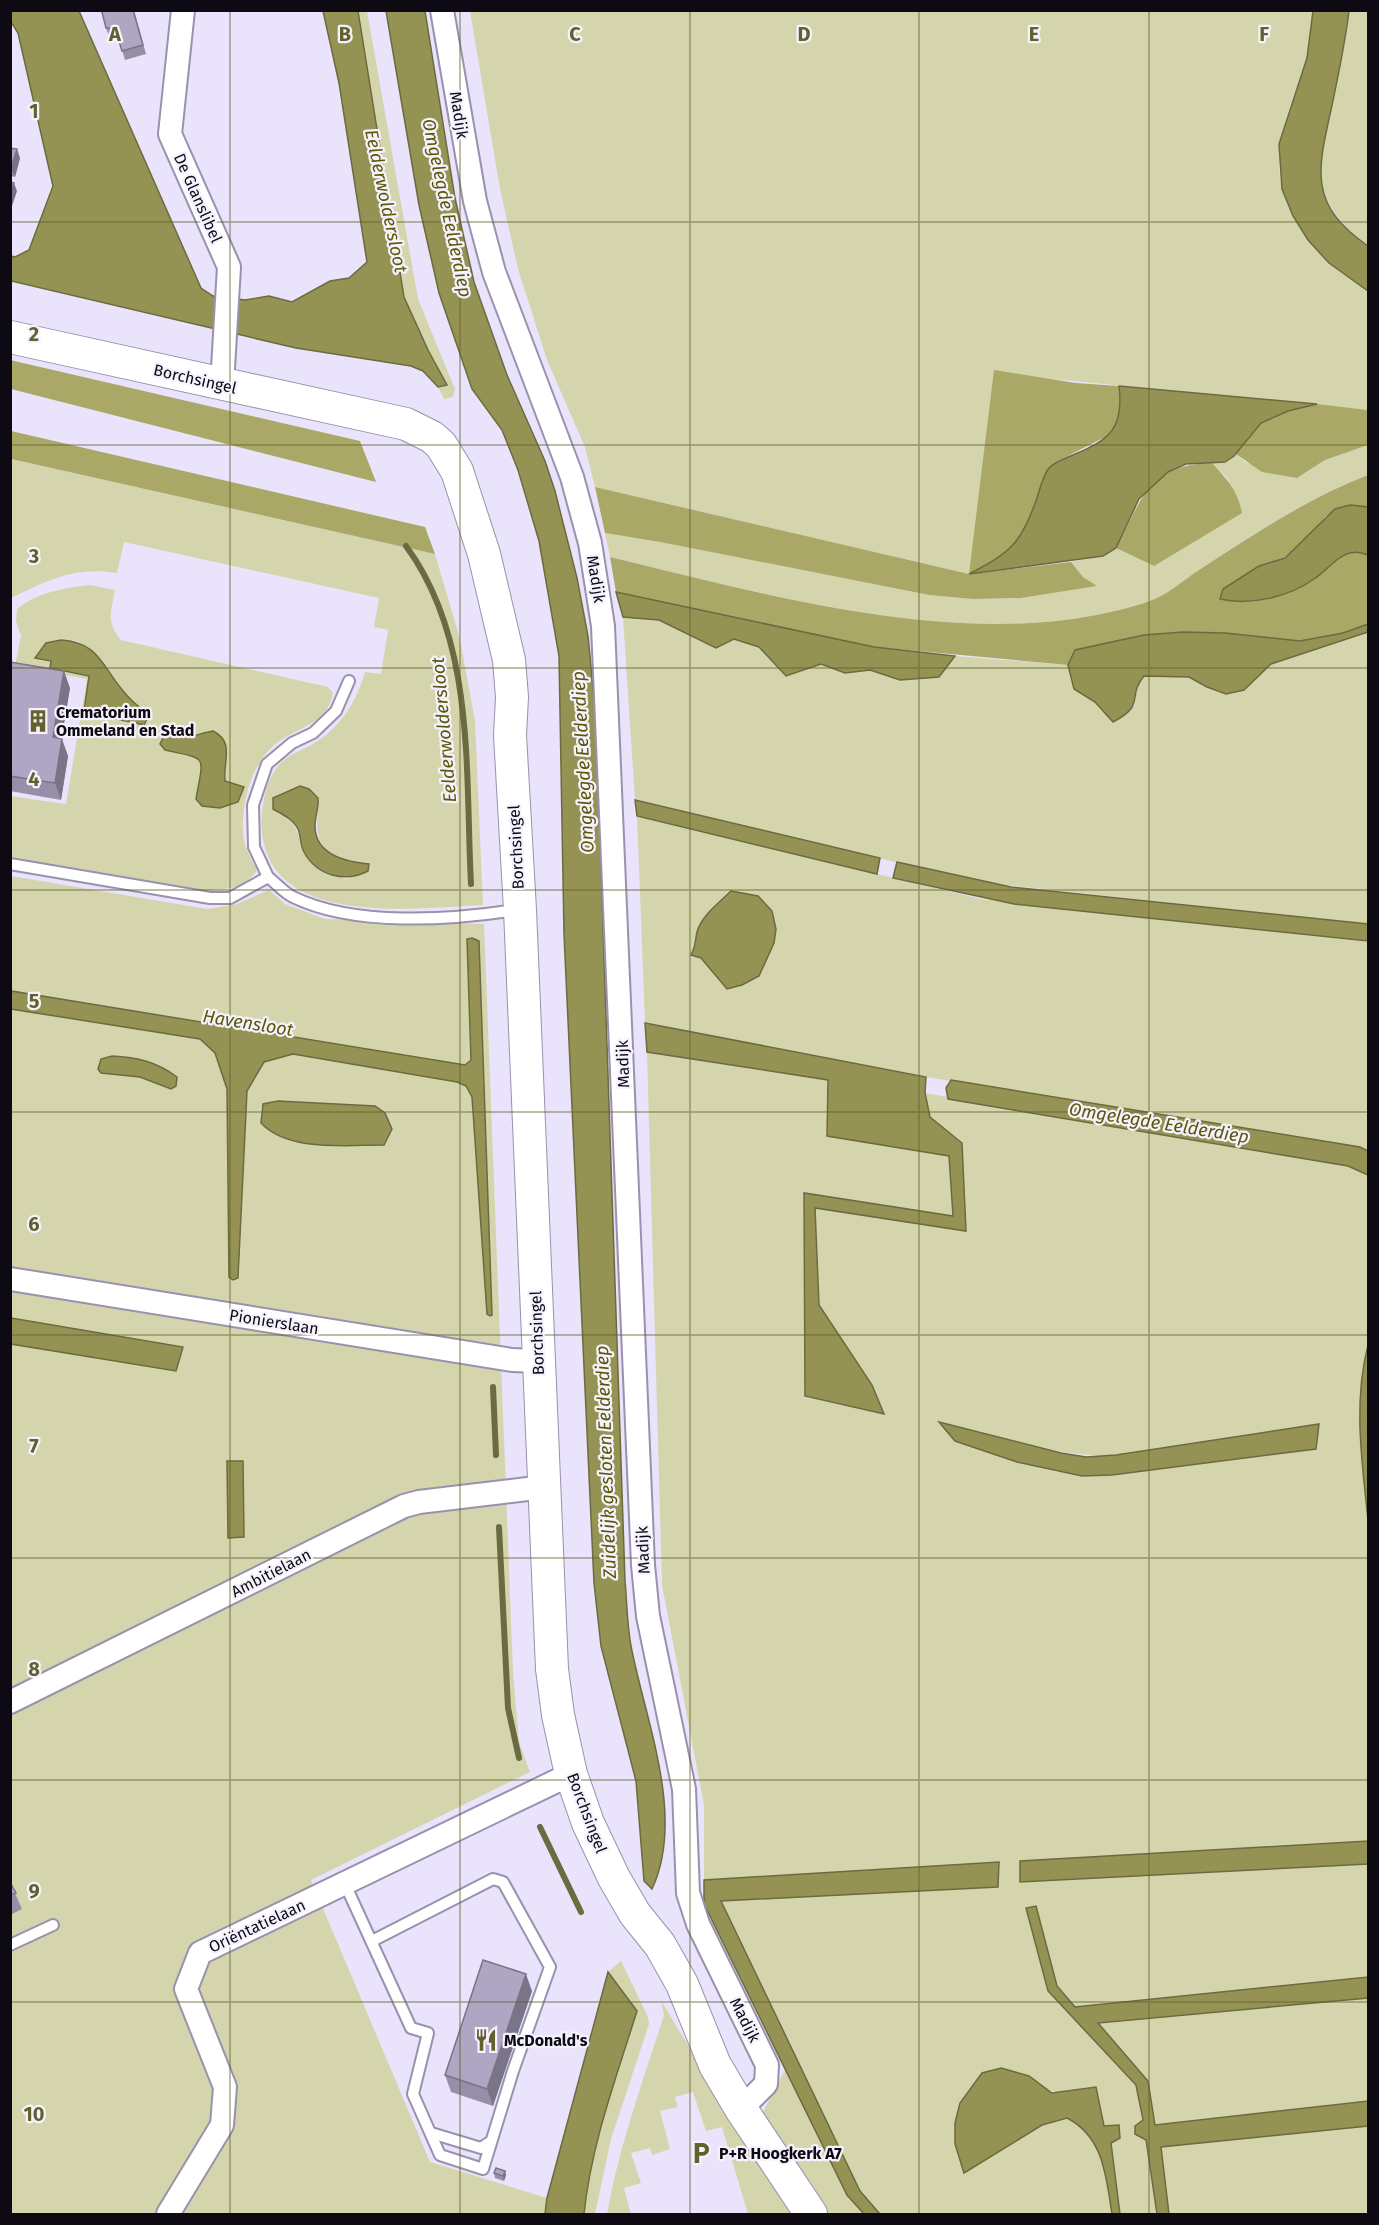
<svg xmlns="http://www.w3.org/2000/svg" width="1379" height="2225" viewBox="0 0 1379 2225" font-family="'Fira Sans',sans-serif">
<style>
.green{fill:#d5d5ad;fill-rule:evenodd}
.forest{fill:#aaa867}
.water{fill:#959353;stroke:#6c6a40;stroke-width:1.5}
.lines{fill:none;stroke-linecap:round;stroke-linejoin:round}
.stream{stroke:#6c6a40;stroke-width:6}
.service-casing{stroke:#9991ad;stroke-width:14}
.minor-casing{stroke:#9991ad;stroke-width:26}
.secondary-casing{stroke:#9991ad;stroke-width:34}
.service{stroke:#fff;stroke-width:10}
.minor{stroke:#fff;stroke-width:22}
.secondary{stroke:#fff;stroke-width:32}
.wall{fill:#968fa8}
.shaded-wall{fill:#7a7488}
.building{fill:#aea6c3;stroke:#7a7488;stroke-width:1.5}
.grid{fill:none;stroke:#62612d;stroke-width:1.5;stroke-opacity:0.55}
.labels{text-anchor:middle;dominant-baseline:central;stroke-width:4.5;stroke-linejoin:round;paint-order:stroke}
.street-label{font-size:16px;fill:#0d0a14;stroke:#f5f2fe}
.poi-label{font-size:16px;font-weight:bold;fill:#0d0a14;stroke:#f5f2fe;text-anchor:start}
.water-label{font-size:18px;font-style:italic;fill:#5a5707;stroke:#f5f2fe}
.grid-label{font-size:20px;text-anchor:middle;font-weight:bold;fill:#62612d;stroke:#f5f2fe;stroke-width:4.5;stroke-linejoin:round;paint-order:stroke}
</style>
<rect width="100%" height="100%" fill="#e9e3fb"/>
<g class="green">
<path d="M358 11H367L418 299 455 389 453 397 444 399 438 387 447 385 428 350 404 297Z"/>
<path d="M470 11H1313L1307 58 1289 110 1279 168 1282 189 1293 216 1329 263 1368 291V410L1043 378 969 574 595 487 585 447 547 360 518 269 500 189Z"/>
<path d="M1349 11H1368V246C1334 222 1313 188 1321 145 1323 136 1327 128 1329 119 1336 83 1344 47 1349 11Z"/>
<path d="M1368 445V475C1308 498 1253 535 1199 570 1185 579 1172 591 1157 598 1139 606 1116 611 1096 615 943 645 760 593 610 557L605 533 660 542 929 595 972 599 1021 598 1096 586 1083 577 1071 562 1103 556 1116 548 1154 566 1229 480 1212 463 1225 462 1236 454 1245 462 1297 478 1325 460Z"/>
<path d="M10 459 435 554 460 639 475 721 483 905C418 908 278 927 263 839 259 820 263 789 274 772 284 755 297 753 313 744 340 728 357 701 365 672L381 674 388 630 374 627 379 598 124 542 117 573C75 566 48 580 11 598ZM319 807C311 849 330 860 369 864L347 879C330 875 313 869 304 852 297 838 301 832 288 817Z"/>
<path d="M90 585 115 590C111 611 106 623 121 640L328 687 333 693C329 721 301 727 281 740 251 759 239 808 244 840 246 850 252 861 257 870 245 890 224 889 204 891L11 858 10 796 66 804 87 679 15 666 21 636 16 621 17 609C38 592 64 588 90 585ZM61 640 78 641C102 665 123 692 148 715L144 725 107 717 83 718 90 676 50 668 51 661 35 658 46 643ZM167 730C179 740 188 739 202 733L227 757 225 781 232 785 196 799C200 773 211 756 177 753Z"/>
<path d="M623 617 659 620 716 648 734 639 759 647 786 675 821 664 845 673 870 670 900 680 939 677 955 656 1068 665 1074 689 1095 702 1113 722 1135 705 1137 685 1144 676 1189 677 1207 687 1227 694 1244 690 1271 664 1368 632V924L979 882 635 800Z"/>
<path d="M637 816 981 899 1368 941V1151L1359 1147 926 1077 645 1023ZM731 891 758 896 742 985 726 988 701 958 691 955Z"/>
<path d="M11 876 207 909 237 904 269 890 285 904 325 919 484 924 513 1672 519 1742 530 1772 311 1880 430 2162 547 2198 545 2214H11V1344L176 1371 183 1347 11 1318 10 1009 200 1039 215 1053 227 1089 229 1277 233 1280 239 1278 247 1090 264 1062 293 1054 457 1082 466 1086 472 1097 487 1314 492 1315 484 1073 467 939 471 1060 465 1065 11 991ZM135 1057 140 1077 101 1073ZM278 1101 338 1104 359 1145 291 1140 260 1111 263 1104Z"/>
<path d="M647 1052 828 1080 827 1136 949 1156 953 1216 804 1193 805 1396 883 1414 872 1385 819 1305 815 1208 966 1231 962 1143 930 1117 925 1093 1348 1166 1368 1175V1345C1352 1407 1366 1460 1368 1522 1372 1628 1368 1735 1368 1841L1020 1861V1882L1368 1864V1977L1075 2007 1057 1986 1036 1906 1027 1908 1048 1991 1136 2085 1157 2214H1120L1111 2143 1119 2125 1104 2126 1096 2087C1075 2091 1059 2098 1040 2085L963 2172 1042 2125 1067 2118C1104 2137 1106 2177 1112 2214H880L860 2191 721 1901 998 1887 999 1863 704 1880V1805L662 1585ZM1319 1425 1056 1472 976 1430C1023 1443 1067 1458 1116 1455Z"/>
<path d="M621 1961 648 2017 649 2024 611 2139 595 2214H584C591 2145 616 2078 637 2011L608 1972Z"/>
<path d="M1368 1998V2101L1154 2125 1148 2081 1097 2023Z"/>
<path d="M661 2001 720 2097 799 2214H748L722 2127 706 2131 693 2092 675 2097 678 2107 660 2111 670 2149 652 2155 650 2148 631 2153 641 2183 624 2188 631 2214H607C619 2146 643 2081 664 2015Z"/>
<path d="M785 2070 847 2195 864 2214H826L804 2184 761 2116Z"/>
<path d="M1368 2126V2214H1169L1160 2147Z"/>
</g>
<g class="forest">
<path d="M10 360 360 441 376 482 11 389Z"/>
<path d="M994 370 1076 383 1119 386 1122 409 1118 423 1105 437 1058 461 1036 502 1028 526 1016 543 1003 557 971 574 1071 562 1083 577 1097 586 1021 598 972 599 929 595 660 542 605 533 595 487 969 574Z"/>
<path d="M1317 404 1368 410V445L1325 460 1297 478 1262 472 1236 454 1261 423 1288 411Z"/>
<path d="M11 431 425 527 435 554 11 459Z"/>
<path d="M1212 463C1227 479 1238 491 1242 513L1154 566 1116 548C1143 499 1146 465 1212 463Z"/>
<path d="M1368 475V507L1350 505 1326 516 1313 533 1285 557 1259 566 1224 589 1221 599C1250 606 1289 597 1314 579 1332 567 1344 544 1368 555V624L1343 633 1300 641 1225 633 1183 632 1144 635 1075 650 1068 665 874 647 616 592 610 557C760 593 943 645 1096 615 1116 611 1139 606 1157 598 1172 591 1185 579 1199 570 1253 535 1308 498 1368 475Z"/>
</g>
<g class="water">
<path d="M11 11H79L201 288 213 296 245 300 269 296 292 302 330 281 349 278 367 262 339 83 323 11H358L404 297 428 350 447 385 438 387 423 371 411 366 296 348 11 281V256L15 257 29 250 53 186 18 33 11 22Z"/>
<path d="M386 11H425L455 198 474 282 507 375 545 461 555 491 577 578 588 636 596 718 625 1581C627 1602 627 1625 631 1646 645 1720 686 1816 652 1889L644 1881 636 1781 601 1646 594 1583 564 934 559 656 539 541 518 470 502 430 472 389 439 293 419 205Z"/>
<path d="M1313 11H1349C1345 44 1338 77 1331 110 1317 172 1309 205 1368 246V291L1329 263 1308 240 1293 216 1282 189 1279 144 1307 58Z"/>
<path d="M1119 386 1317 404 1288 411 1261 423 1234 456 1225 462 1186 464 1168 472 1139 499 1116 548 1103 556 969 574C1011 552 1021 544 1037 498 1040 489 1043 475 1049 468 1056 461 1064 459 1073 455 1111 439 1124 428 1119 386Z"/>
<path d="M1350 505 1368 507V555C1344 544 1332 567 1314 579 1289 597 1250 606 1220 599L1223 589 1259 566 1285 558 1335 509Z"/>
<path d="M616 592 874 647 955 656 939 677 900 680 870 670 845 673 821 664 786 676 759 647 734 639 716 648 659 620 623 617Z"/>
<path d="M1368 624V632L1271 664 1244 690 1226 694 1207 687 1189 677 1144 676C1126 698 1147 704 1113 722L1095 702 1074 689 1068 665 1075 650 1144 635 1183 632 1225 633 1300 641 1343 633Z"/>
<path d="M61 640C99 642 102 667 124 692 131 701 140 708 149 715L144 725 107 717 83 718 89 676 50 668 51 661 35 658 46 643Z"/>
<path d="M167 730C182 744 195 734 213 731 235 742 223 761 225 781L244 787 238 802 220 808 202 806 196 799C204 753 208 760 165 750L160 744Z"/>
<path d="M300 786 309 789 318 798C319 808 315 816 315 826 315 855 347 862 369 864L368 871C345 883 317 876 304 852 300 845 301 836 298 829 293 819 282 814 273 809V798Z"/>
<path d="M635 800 880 858 877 874 637 816Z"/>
<path d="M897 862 1011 887 1368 924V941L1014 904 893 878Z"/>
<path d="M731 891 758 896 772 911 776 929 774 943 759 976 742 985 727 989 701 958 691 955C696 946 695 941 697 932 701 916 720 902 731 891Z"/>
<path d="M472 938 479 941 492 1315 490 1316 487 1314 472 1097 466 1086 457 1082 293 1054 264 1062 247 1091 238 1278 233 1280 229 1277 227 1089 215 1053 200 1039 11 1009V991L465 1065 471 1060 467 939Z"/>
<path d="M645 1023 926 1077 925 1093 930 1117 962 1143 966 1231 815 1208 819 1305 872 1385 884 1414 805 1396 804 1193 953 1216 949 1156 827 1136 828 1080 647 1052Z"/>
<path d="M112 1056C137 1057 157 1062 177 1077L176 1086 171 1089 140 1077 101 1073 98 1069 101 1059Z"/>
<path d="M951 1080 1360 1147 1368 1151V1175L1348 1166 948 1099 946 1088Z"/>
<path d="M278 1101 375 1106 385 1113 392 1129 384 1145C346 1145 288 1152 261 1123L263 1104Z"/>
<path d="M10 1318H11L183 1347 176 1371 11 1344Z"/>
<path d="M1368 1345V1520C1362 1461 1353 1403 1368 1345Z"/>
<path d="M939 1422 1061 1453 1086 1457 1116 1455 1319 1424 1316 1449 1112 1475 1082 1476 1017 1462 955 1441Z"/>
<path d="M227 1461H243L244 1537 228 1538Z"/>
<path d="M1368 1841V1864L1020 1882V1861Z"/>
<path d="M999 1862 998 1887 721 1901 860 2191 880 2214H864L847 2195 704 1904V1880Z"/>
<path d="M1036 1906 1057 1986 1075 2007 1368 1977V1998L1098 2023 1148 2081 1155 2125 1368 2101V2126L1161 2147 1169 2214H1157L1146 2140 1135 2134V2126L1143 2120 1136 2085 1048 1991 1026 1908Z"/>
<path d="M608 1972 637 2011C616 2078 591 2145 584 2214H545L547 2198Z"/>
<path d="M1001 2068 1029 2076 1052 2093 1096 2087 1104 2126 1119 2125 1120 2138 1111 2143 1120 2214H1112C1106 2177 1104 2137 1067 2118L1042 2125 964 2173 955 2144V2123L960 2103 982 2073Z"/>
</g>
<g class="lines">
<g class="stream">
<path d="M406 546C476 641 465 773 471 884"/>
<path d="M493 1387 496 1455"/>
<path d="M499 1527 508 1708 519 1758"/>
<path d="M540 1827 581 1912"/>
</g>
<g class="service-casing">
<g id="service">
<path d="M10 864 210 898H230L268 877C276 883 284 893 293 897 354 927 451 920 516 910"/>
<path d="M268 877 254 847 253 805 267 764 292 743 313 733 336 711 349 681"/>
<path d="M345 1884 411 2028 428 2033 413 2094 440 2155 483 2169 513 2071 550 1967 503 1882 493 1879 372 1941"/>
<path d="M10 1945 53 1925"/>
<path d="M431 2133 481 2148 490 2142"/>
</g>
</g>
<g class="minor-casing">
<g id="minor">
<path d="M183 10 170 134 229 267 222 385"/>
<path d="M442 10 475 201 494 272 572 477 590 543 603 626 643 1565 648 1616 684 1789 688 1893 698 1924 767 2065 766 2084 741 2109"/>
<path d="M10 1279 512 1360 538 1361"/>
<path d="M10 1702 404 1506 419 1502 544 1487"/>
<path d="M168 2214 222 2125 225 2087 186 1989 200 1953 571 1774"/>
</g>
</g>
<g class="secondary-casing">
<path id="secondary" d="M10 337 406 424 432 437 441 445 457 471 484 554 509 660 512 697 510 735 520 910 552 1669 558 1715 571 1774 588 1823 614 1878 635 1914 660 1945 682 1984 715 2065 741 2109 811 2214"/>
</g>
<use href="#service" class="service"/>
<use href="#minor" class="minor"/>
<use href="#secondary" class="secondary"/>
</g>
<g class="wall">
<path d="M105 10H134L146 54 125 60 118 36H109L106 28Z"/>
<path d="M10 148 20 158 15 177 10 176Z"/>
<path d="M10 662 70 688 61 739 68 756 61 800 10 791Z"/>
<path d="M10 1882 22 1909 10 1915Z"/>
<path d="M532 1991 493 2106 451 2092 445 2075Z"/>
<path d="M505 2171 506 2175 504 2181 495 2178 494 2173Z"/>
</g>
<g class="shaded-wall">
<path d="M17 149 20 158 15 177 11 168Z"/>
<path d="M14 183 17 191 10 212V193Z"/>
<path d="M64 671 70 688 59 754 53 737Z"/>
<path d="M62 739 68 756 61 800 55 783Z"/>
<path d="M526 1974 532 1991 493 2106 487 2089Z"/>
<path d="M505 2171 506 2175 504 2181 503 2176Z"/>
</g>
<g class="building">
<path d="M105 10H133L143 45 122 51 115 28H106L102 12Z"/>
<path d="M10 148 17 149 11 168H10Z"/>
<path d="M10 182 14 183 10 193Z"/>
<path d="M10 662 64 671 53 737 62 739 55 783 10 776Z"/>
<path d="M10 1882 16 1893 10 1895Z"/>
<path d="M483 1960 526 1974 487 2089 445 2075Z"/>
<path d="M496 2168 505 2171 503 2176 494 2173Z"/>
</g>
<path class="grid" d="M230 10V2214M460 10V2214M690 10V2214M919 10V2214M1149 10V2214M10 222H1368M10 445H1368M10 668H1368M10 890H1368M10 1112H1368M10 1335H1368M10 1558H1368M10 1780H1368M10 2002H1368"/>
<defs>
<g id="building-bare" transform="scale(1.8)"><path d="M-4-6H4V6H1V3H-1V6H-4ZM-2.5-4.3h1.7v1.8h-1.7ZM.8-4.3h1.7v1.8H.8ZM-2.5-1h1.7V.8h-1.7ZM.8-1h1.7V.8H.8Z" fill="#62612d" stroke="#f5f2fe" stroke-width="2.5" paint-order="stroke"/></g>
<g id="restaurant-bare" transform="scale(1.8)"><path d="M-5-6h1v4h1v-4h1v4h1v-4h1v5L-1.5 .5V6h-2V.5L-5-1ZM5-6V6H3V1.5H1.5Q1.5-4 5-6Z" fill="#62612d" stroke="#f5f2fe" stroke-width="2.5" paint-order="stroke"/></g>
<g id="parking-bare" transform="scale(1.8)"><path d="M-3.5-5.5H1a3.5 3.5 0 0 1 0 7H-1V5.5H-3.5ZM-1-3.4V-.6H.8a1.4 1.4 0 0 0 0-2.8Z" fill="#62612d" stroke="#f5f2fe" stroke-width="2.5" paint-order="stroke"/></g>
</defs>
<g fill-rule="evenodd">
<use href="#building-bare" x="38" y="721"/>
<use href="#restaurant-bare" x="486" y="2040"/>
<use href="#parking-bare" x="701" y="2153"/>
</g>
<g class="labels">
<g class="street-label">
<text transform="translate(459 115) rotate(81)">Madijk</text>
<text transform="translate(198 198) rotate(66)">De Glanslibel</text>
<text transform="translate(195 379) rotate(13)">Borchsingel</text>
<text transform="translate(596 579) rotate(81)">Madijk</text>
<text transform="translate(516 847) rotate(-93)">Borchsingel</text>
<text transform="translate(623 1064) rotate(-92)">Madijk</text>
<text transform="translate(274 1322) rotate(9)">Pionierslaan</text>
<text transform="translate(537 1333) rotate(-92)">Borchsingel</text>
<text transform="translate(643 1550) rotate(-93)">Madijk</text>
<text transform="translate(271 1573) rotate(-27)">Ambitielaan</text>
<text transform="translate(587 1813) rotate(69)">Borchsingel</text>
<text transform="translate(257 1926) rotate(-25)">Oriëntatielaan</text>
<text transform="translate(745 2020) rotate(63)">Madijk</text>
</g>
<g class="poi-label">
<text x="56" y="712">Crematorium<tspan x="56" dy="18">Ommeland en Stad</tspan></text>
<text x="504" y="2040">McDonald's</text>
<text x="719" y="2153">P+R Hoogkerk A7</text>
</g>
<g class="water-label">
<text transform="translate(386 201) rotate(78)">Eelderwoldersloot</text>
<text transform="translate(447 208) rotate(78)">Omgelegde Eelderdiep</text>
<text transform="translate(444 730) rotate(-95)">Eelderwoldersloot</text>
<text transform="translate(583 762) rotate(-93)">Omgelegde Eelderdiep</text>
<text transform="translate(248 1023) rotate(9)">Havensloot</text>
<text transform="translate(1159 1123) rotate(9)">Omgelegde Eelderdiep</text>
<text transform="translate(606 1462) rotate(-92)">Zuidelijk gesloten Eelderdiep</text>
</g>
</g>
<g class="grid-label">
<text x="115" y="41">A</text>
<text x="345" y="41">B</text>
<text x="575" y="41">C</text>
<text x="804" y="41">D</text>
<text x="1034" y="41">E</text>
<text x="1264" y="41">F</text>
<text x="34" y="118">1</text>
<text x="34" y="341">2</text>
<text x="34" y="563">3</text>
<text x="34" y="786">4</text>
<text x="34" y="1008">5</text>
<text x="34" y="1231">6</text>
<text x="34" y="1453">7</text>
<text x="34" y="1676">8</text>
<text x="34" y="1898">9</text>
<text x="34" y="2121">10</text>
</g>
<rect width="1379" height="2225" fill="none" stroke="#0d0a14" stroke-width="24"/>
</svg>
